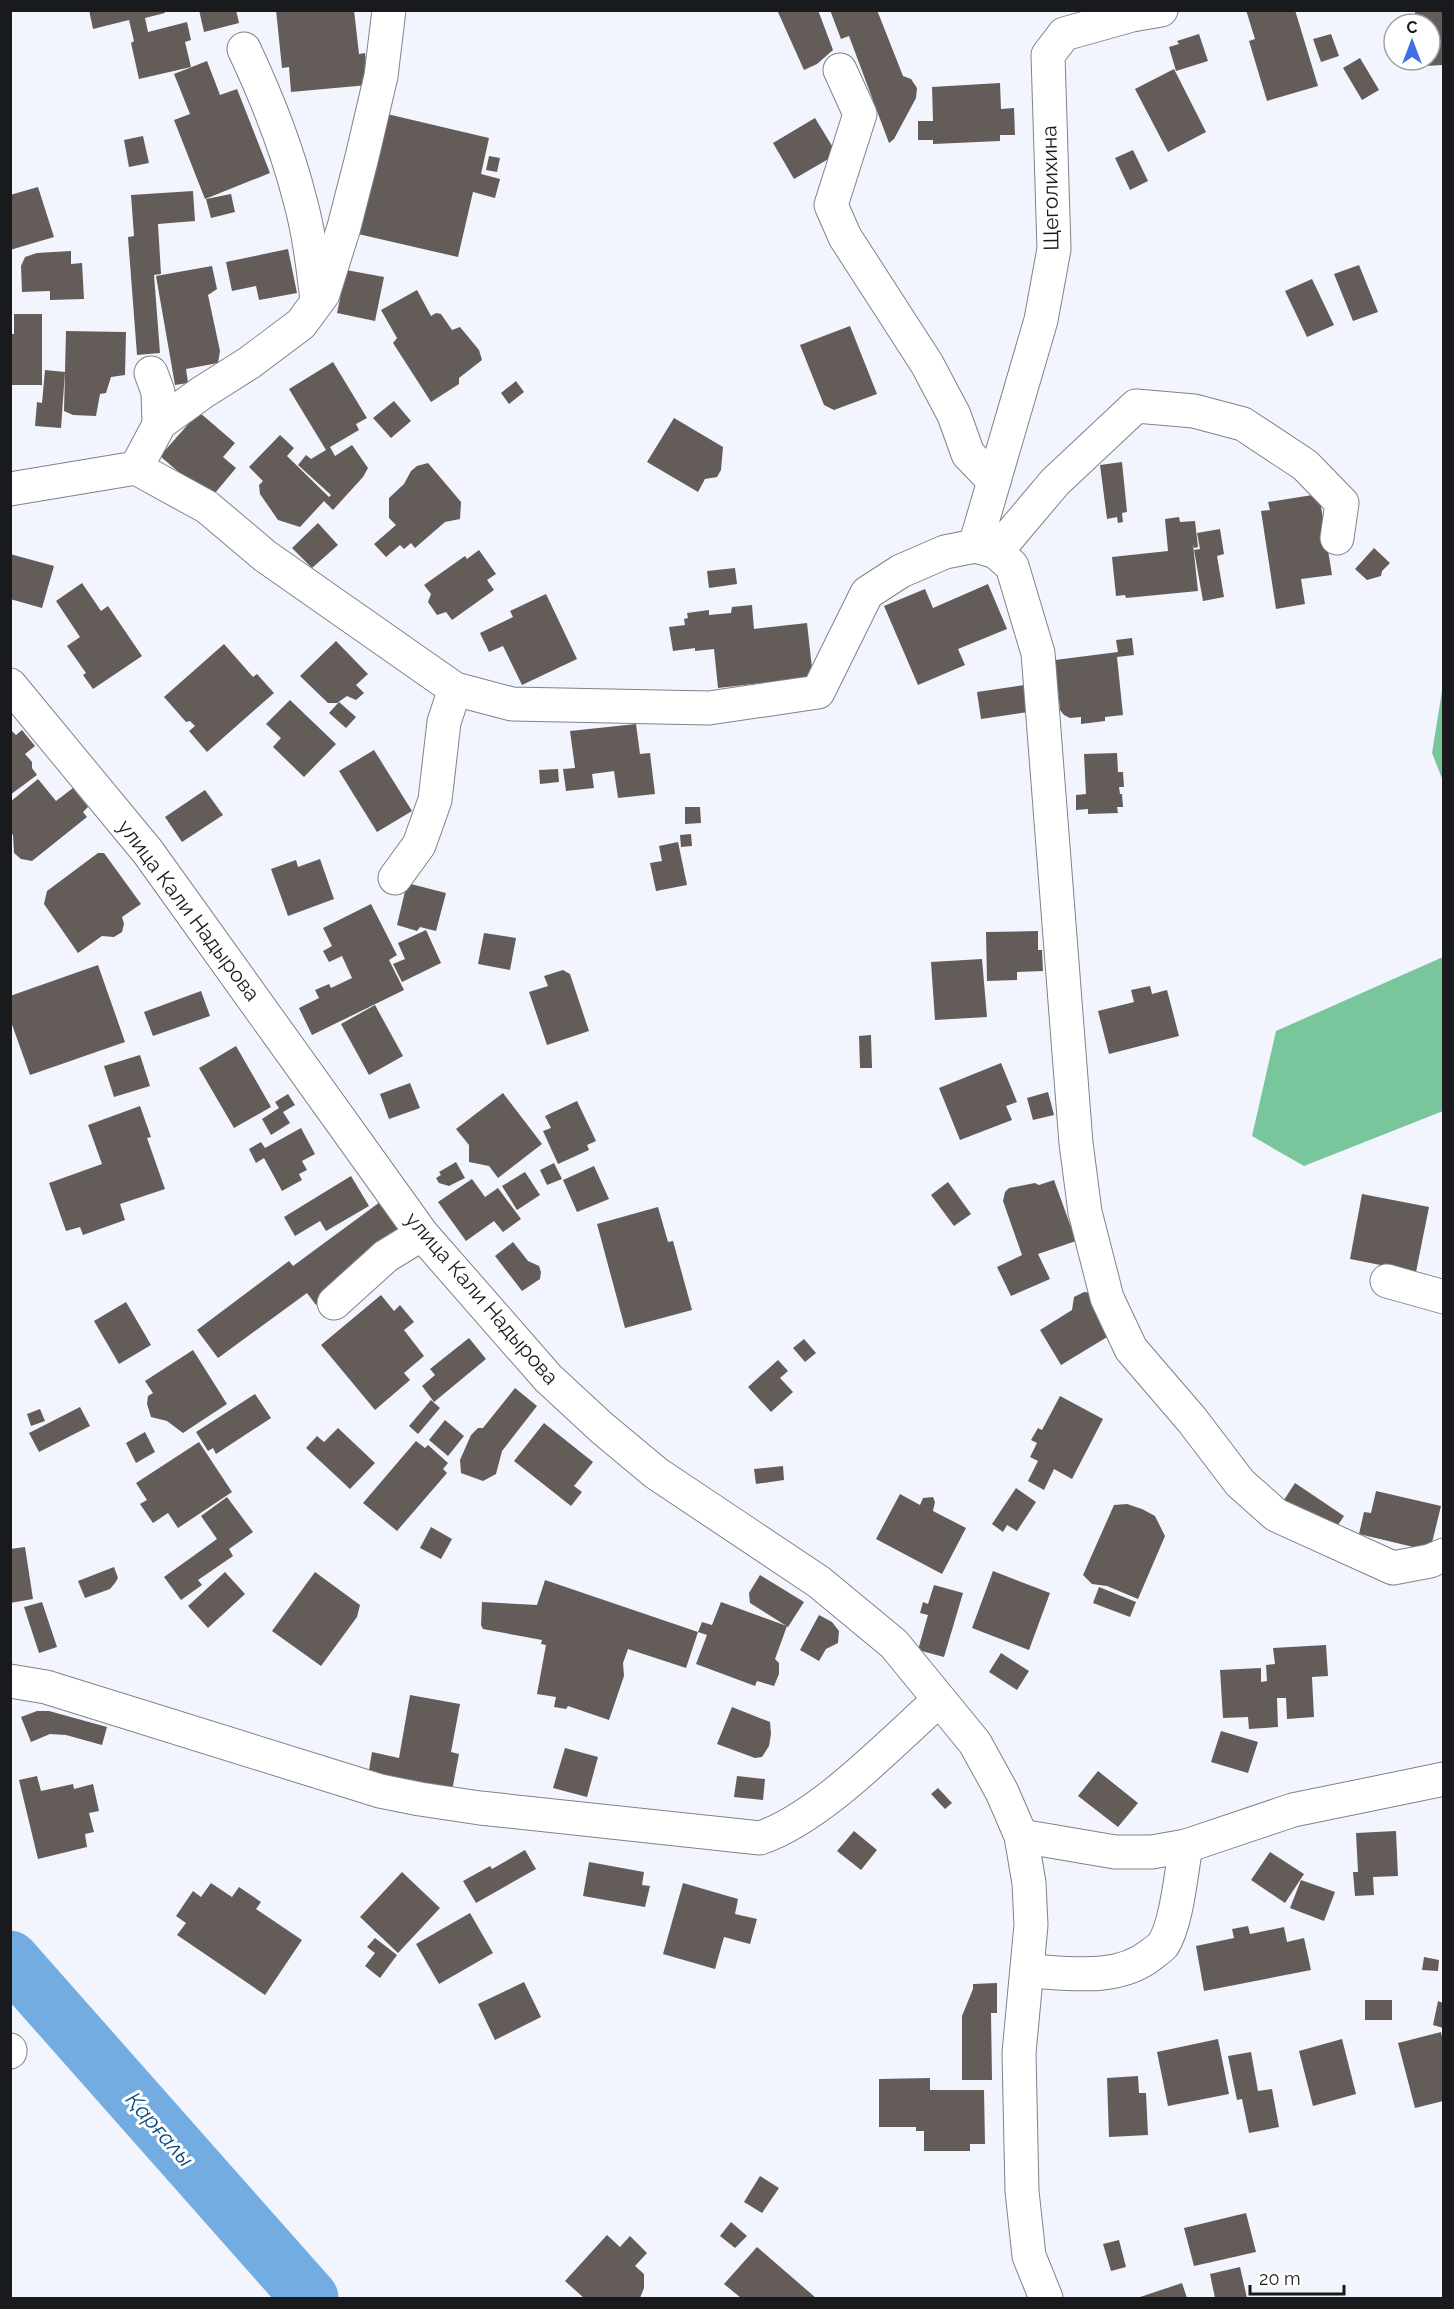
<svg xmlns="http://www.w3.org/2000/svg" width="1454" height="2309" viewBox="0 0 1454 2309" font-family="Raleway,sans-serif">
<style>
.forest{fill:#79c69c}
.lines{fill:none;stroke-linecap:round;stroke-linejoin:round}
.river{stroke:#73ace1;stroke-width:57}
.building{fill:#645c58}
.minor-casing{stroke:#80828a;stroke-width:35}
.minor{stroke:#fff;stroke-width:33}
.labels{text-anchor:middle;dominant-baseline:central;stroke-width:6;stroke-linejoin:round;paint-order:stroke}
.street-label{font-size:21px;fill:#191a1d;stroke:#fff}
.water-label{font-size:22px;font-style:italic;fill:#084a7c;stroke:#fff}
</style>
<rect width="100%" height="100%" fill="#f2f5fe"/>
<g class="forest">
<path d="M1443 685V781L1432 753Z"/>
<path d="M1443 957V1111L1304 1166 1252 1136 1276 1031Z"/>
</g>
<g class="lines">
<path class="river" d="M10 1959 310 2298"/>
</g>
<g class="building">
<path d="M89 10H164L165 13 145 18 148 32 187 22 191 40 185 42 191 67 139 79 131 43 134 41 129 20 93 29Z"/>
<path d="M199 10H236L239 23 204 32Z"/>
<path d="M276 10H354L359 54 365 53 368 85 291 92 289 67 282 68Z"/>
<path d="M777 10H818L833 50 817 64 804 70Z"/>
<path d="M830 10H877L903 76 911 79 917 88 916 98 894 139 889 143 849 36 841 39Z"/>
<path d="M1246 10H1295L1318 86 1267 101 1249 41 1255 39Z"/>
<path d="M1415 10H1443V65L1425 66V60H1430V24H1415Z"/>
<path d="M1199 34 1208 61 1176 71 1169 47 1179 44 1177 41Z"/>
<path d="M1331 34 1339 56 1321 62 1313 39Z"/>
<path d="M1360 58 1379 90 1362 100 1343 68Z"/>
<path d="M207 61 220 95 237 89 270 173 205 199 174 120 190 114 174 74Z"/>
<path d="M1174 69 1206 132 1168 152 1135 89Z"/>
<path d="M1000 83 1001 109 1014 108 1015 135H1000V141L933 144V140H918V121H933L932 87Z"/>
<path d="M387 114 489 138 481 174 500 179 495 198 473 192 458 257 358 234Z"/>
<path d="M815 118 837 154 794 179 773 143Z"/>
<path d="M143 136 149 163 129 167 124 140Z"/>
<path d="M1133 150 1148 181 1130 190 1115 158Z"/>
<path d="M489 156 500 158 497 172 486 170Z"/>
<path d="M38 187 54 237 10 250V195Z"/>
<path d="M193 191 195 221 158 224 161 274 154 275 160 353 137 355 128 237 134 236 131 195Z"/>
<path d="M231 194 235 212 211 218 206 199Z"/>
<path d="M288 249 297 293 259 300 256 286 232 291 226 262Z"/>
<path d="M71 251V264L82 263 84 299 50 300V291L22 292 21 266 25 257 37 253Z"/>
<path d="M1359 265 1378 312 1353 321 1334 274Z"/>
<path d="M212 266 217 289 208 295 220 351 218 363 186 369 188 383 175 385 156 276Z"/>
<path d="M346 270 384 277 375 321 337 313Z"/>
<path d="M1312 279 1334 325 1307 337 1285 291Z"/>
<path d="M417 290 431 316 436 313 441 314 452 330 460 327 479 350 482 360 459 378V384L431 402 393 343 397 338 381 310Z"/>
<path d="M14 314H42V385H10V334H14Z"/>
<path d="M850 326 877 394 834 410 824 405 800 345Z"/>
<path d="M66 331 126 332 125 375 111 377 106 393 100 394 96 416 73 415 64 411Z"/>
<path d="M333 362 367 418 356 424 359 430 330 447 335 456 352 445 368 468 363 477 333 510 324 501 300 527 278 520 260 494 259 485 263 481 249 467 280 435 294 448 287 456 329 497 331 495 298 465 306 455 311 459 326 450 289 389Z"/>
<path d="M45 370 65 372 61 428 35 426 37 402 42 403Z"/>
<path d="M516 381 524 392 509 404 501 393Z"/>
<path d="M394 401 411 421 391 438 373 418Z"/>
<path d="M199 412 235 443 223 457 236 468 210 499 160 456Z"/>
<path d="M674 418 723 447 721 470 717 477 705 479 698 492 647 462Z"/>
<path d="M1122 462 1127 512 1122 513 1123 522 1118 523 1117 517 1107 519 1100 465Z"/>
<path d="M428 463 461 502 460 519 445 522 415 548 411 543 404 549 400 545 386 557 374 544 396 525 389 518V498L404 484 411 471 417 466Z"/>
<path d="M1319 494 1332 575 1301 579 1305 604 1276 609 1261 511 1270 510 1268 502Z"/>
<path d="M1179 517 1180 522 1195 521 1198 547 1194 548 1193 544 1198 591 1126 598 1125 595 1116 596 1112 557 1168 551 1165 519Z"/>
<path d="M318 523 338 545 312 568 292 548Z"/>
<path d="M1220 529 1224 554 1217 556 1224 597 1203 601 1194 550 1200 549 1197 533Z"/>
<path d="M1374 548 1390 563 1382 571 1381 576 1367 580 1355 569Z"/>
<path d="M479 550 496 574 487 580 494 590 452 620 446 612 437 615 428 602 431 594 424 585 465 556 467 559Z"/>
<path d="M10 554 54 566 42 608 10 599Z"/>
<path d="M735 568 737 584 709 588 707 571Z"/>
<path d="M82 583 101 611 108 606 142 656 93 689 83 675 86 673 67 646 80 637 56 601Z"/>
<path d="M988 584 1007 629 958 649 965 665 918 685 884 606 925 589 933 608Z"/>
<path d="M546 594 577 659 522 685 503 646 489 652 480 633 513 617 510 611Z"/>
<path d="M752 605 754 629 807 623 813 677 718 688 714 649 695 651V648L673 651 669 627 685 625 684 619 688 618 687 613 709 610V615L731 613 732 607Z"/>
<path d="M1132 638 1134 655 1117 657 1123 715 1105 717V721L1081 724V717L1070 718 1064 715 1060 710 1055 660 1118 652 1116 640Z"/>
<path d="M336 641 368 674 356 685 364 693 356 700 347 696 337 703H328L300 676Z"/>
<path d="M224 644 253 677 257 674 274 693 207 752 189 731 195 726 190 721 186 722 164 697Z"/>
<path d="M1024 685 1028 712 981 719 977 692Z"/>
<path d="M290 700 336 744 304 777 273 747 281 738 266 724Z"/>
<path d="M339 702 356 717 346 728 329 713Z"/>
<path d="M636 724 640 754 650 753 655 794 618 798 614 771 592 774 594 788 566 791 563 769 575 768 570 731Z"/>
<path d="M10 729 16 735 22 730 35 746 25 754 32 762V768L37 775 10 795Z"/>
<path d="M374 750 412 811 377 832 339 771Z"/>
<path d="M1117 753 1118 772H1123L1124 787H1119L1120 794H1122L1123 807H1117L1118 813 1088 814V809L1076 810V795L1086 794 1084 754Z"/>
<path d="M558 769 559 782 540 784 539 770Z"/>
<path d="M38 779 56 801 73 788 88 807 83 812 87 817 32 861 21 859 14 853 13 835 10 831V802Z"/>
<path d="M205 790 223 815 182 842 165 817Z"/>
<path d="M685 807H700L701 823 685 824Z"/>
<path d="M691 834 692 846 681 847 680 835Z"/>
<path d="M678 842 687 885 656 891 650 863 662 861 659 846Z"/>
<path d="M98 853H104L141 904 122 917 124 924 122 932 114 937 102 936 78 953 44 904 47 891Z"/>
<path d="M320 859 334 899 288 916 271 869 296 860 298 867Z"/>
<path d="M407 883 446 893 436 931 420 927 417 931 397 925Z"/>
<path d="M371 904 397 955 389 960 404 990 312 1035 299 1008 319 998 315 990 329 984 331 988 352 978 342 956 329 962 323 951 332 946 323 928Z"/>
<path d="M426 930 441 963 402 982 393 964 405 959 398 943Z"/>
<path d="M1038 931V950H1042L1043 971 1017 972V980L987 981 986 932Z"/>
<path d="M484 933 516 938 510 970 478 964Z"/>
<path d="M982 959 987 1017 935 1020 931 962Z"/>
<path d="M98 965 125 1042 30 1075 10 1019V996Z"/>
<path d="M563 970 570 974 589 1031 547 1045 529 992 548 986 544 976Z"/>
<path d="M1150 986 1152 994 1167 990 1179 1036 1109 1054 1098 1011 1134 1002 1131 990Z"/>
<path d="M201 991 210 1016 153 1036 144 1012Z"/>
<path d="M375 1005 403 1056 369 1075 341 1024Z"/>
<path d="M871 1035 872 1068H860L859 1036Z"/>
<path d="M236 1046 271 1107 234 1128 199 1068Z"/>
<path d="M140 1055 150 1086 114 1097 104 1066Z"/>
<path d="M1001 1063 1017 1102 1006 1106 1012 1120 960 1140 939 1088Z"/>
<path d="M410 1083 420 1108 389 1119 380 1094Z"/>
<path d="M1048 1092 1054 1115 1033 1120 1027 1098Z"/>
<path d="M503 1093 542 1144 498 1178 489 1166 469 1162V1145L456 1129Z"/>
<path d="M288 1094 295 1105 283 1112 290 1123 271 1135 262 1119 279 1108 275 1102Z"/>
<path d="M577 1101 596 1141 587 1145 589 1150 558 1164 543 1131 551 1128 545 1116Z"/>
<path d="M140 1106 151 1137 147 1138 165 1189 120 1204 125 1220 83 1235 80 1227 66 1231 49 1183 102 1164 88 1125Z"/>
<path d="M301 1128 315 1154 302 1161 307 1170 299 1174 302 1180 282 1191 264 1158 256 1163 249 1149 261 1142 265 1148Z"/>
<path d="M456 1162 465 1178 449 1186 439 1183 436 1178 441 1175 439 1172Z"/>
<path d="M554 1163 562 1179 547 1185 540 1170Z"/>
<path d="M594 1166 609 1199 577 1212 563 1180Z"/>
<path d="M525 1172 540 1195 517 1210 502 1186Z"/>
<path d="M351 1176 369 1206 326 1231 320 1221 295 1236 284 1217Z"/>
<path d="M472 1179 485 1197 498 1188 521 1219 503 1232 494 1221 466 1241 438 1202Z"/>
<path d="M1054 1180 1076 1241 1038 1254 1050 1279 1011 1296 997 1267 1022 1255 1003 1201 1005 1192 1009 1188 1035 1183 1039 1185Z"/>
<path d="M948 1182 971 1214 954 1226 931 1195Z"/>
<path d="M1362 1194 1429 1207 1416 1272 1350 1259Z"/>
<path d="M380 1202 402 1232 377 1260 316 1305 307 1293 218 1358 197 1330 289 1261 293 1266Z"/>
<path d="M658 1207 668 1242 673 1241 692 1310 625 1328 597 1224Z"/>
<path d="M513 1242 528 1261 539 1266 541 1272 540 1279 522 1291 495 1256Z"/>
<path d="M1084 1292 1093 1293 1117 1331 1061 1365 1040 1330 1072 1310 1074 1297Z"/>
<path d="M381 1295 394 1311 400 1305 414 1322 404 1330 424 1356 404 1373 410 1380 375 1410 321 1345Z"/>
<path d="M126 1302 151 1345 119 1364 94 1321Z"/>
<path d="M469 1338 486 1359 434 1402 422 1386 435 1375 430 1369Z"/>
<path d="M804 1339 816 1353 805 1362 793 1348Z"/>
<path d="M193 1350 227 1404 183 1433 167 1421 151 1417 147 1404 148 1396 153 1393 145 1381Z"/>
<path d="M778 1360 788 1371 780 1378 793 1392 771 1412 748 1387Z"/>
<path d="M515 1388 537 1406 502 1451 496 1474 483 1481 461 1473 460 1460 471 1435 478 1428H483Z"/>
<path d="M255 1394 271 1418 216 1454 213 1448 208 1451 196 1432Z"/>
<path d="M1060 1396 1103 1419 1072 1479 1054 1469 1044 1490 1028 1481 1038 1461 1030 1457 1037 1443 1031 1440 1038 1428 1042 1430Z"/>
<path d="M431 1400 440 1408 418 1434 409 1426Z"/>
<path d="M80 1407 90 1426 39 1452 29 1433Z"/>
<path d="M40 1409 45 1421 31 1426 27 1414Z"/>
<path d="M445 1420 464 1436 448 1456 429 1440Z"/>
<path d="M544 1423 593 1462 574 1486 582 1492 571 1506 514 1461Z"/>
<path d="M338 1428 375 1463 350 1489 306 1448 317 1436 324 1442Z"/>
<path d="M145 1432 155 1452 136 1463 126 1443Z"/>
<path d="M416 1441 425 1448 428 1445 448 1463 443 1469 447 1473 397 1531 363 1503Z"/>
<path d="M199 1442 232 1492 178 1528 168 1513 153 1523 140 1504 147 1500 136 1483Z"/>
<path d="M783 1466 784 1480 756 1484 754 1469Z"/>
<path d="M1295 1483 1344 1516 1330 1537 1282 1503Z"/>
<path d="M1016 1488 1036 1502 1017 1531 1007 1525 1003 1532 992 1524Z"/>
<path d="M1376 1491 1441 1506 1430 1551 1359 1534 1364 1512 1371 1513Z"/>
<path d="M900 1494 920 1505 923 1498 933 1497 935 1502 933 1511 966 1528 942 1574 876 1539Z"/>
<path d="M227 1497 253 1532 229 1549 233 1556 198 1580 202 1585 181 1600 164 1577 217 1539 201 1516Z"/>
<path d="M1127 1504 1142 1509 1155 1516 1165 1536 1138 1599 1107 1586 1092 1584 1083 1575 1114 1505Z"/>
<path d="M431 1527 452 1539 441 1559 420 1548Z"/>
<path d="M25 1547 33 1599 10 1603V1549Z"/>
<path d="M114 1567 118 1578 115 1583 110 1589 85 1598 78 1581Z"/>
<path d="M993 1571 1050 1593 1029 1650 972 1628Z"/>
<path d="M225 1572 245 1594 208 1628 188 1606Z"/>
<path d="M315 1572 360 1605 357 1617 321 1666 272 1631Z"/>
<path d="M760 1575 804 1602 788 1627 750 1603 749 1593Z"/>
<path d="M545 1580 698 1632 686 1668 628 1649 623 1663 624 1676 609 1720 568 1706 566 1709 554 1707 556 1697 537 1694 546 1645 541 1644 542 1640 483 1629 481 1625 482 1602 537 1605Z"/>
<path d="M934 1585 963 1593 944 1657 918 1650 928 1615 920 1613 923 1602 928 1604Z"/>
<path d="M1099 1587 1136 1602 1130 1617 1093 1603Z"/>
<path d="M42 1602 57 1647 39 1653 24 1607Z"/>
<path d="M721 1602 787 1626 775 1659 779 1663V1674L774 1686 757 1681 755 1686 696 1664 707 1635 698 1632 702 1622 712 1625Z"/>
<path d="M819 1615 832 1622 839 1631 838 1643 826 1649 819 1661 800 1650Z"/>
<path d="M1326 1645 1328 1676 1312 1677 1314 1717 1287 1719 1286 1698H1277L1278 1727 1249 1729 1248 1717 1223 1718 1220 1670 1261 1668V1682L1267 1681 1266 1665 1275 1664 1273 1648Z"/>
<path d="M1001 1653 1029 1671 1017 1690 989 1672Z"/>
<path d="M410 1695 460 1704 451 1752 459 1754 452 1791 368 1776 372 1752 399 1758Z"/>
<path d="M732 1707 770 1722 771 1734 769 1746 762 1757 755 1758 717 1744Z"/>
<path d="M37 1711H49L107 1727 102 1745 66 1735 50 1734 31 1742 21 1717Z"/>
<path d="M1221 1731 1258 1742 1248 1773 1211 1762Z"/>
<path d="M565 1748 598 1757 587 1797 553 1788Z"/>
<path d="M1098 1771 1138 1803 1118 1827 1078 1796Z"/>
<path d="M37 1776 41 1791 73 1784 74 1789 93 1784 99 1811 89 1813 94 1832 85 1834 87 1847 38 1859 19 1780Z"/>
<path d="M737 1776 765 1779 763 1800 734 1797Z"/>
<path d="M938 1788 952 1803 945 1809 931 1794Z"/>
<path d="M854 1831 877 1850 861 1870 837 1851Z"/>
<path d="M1396 1831 1398 1876 1373 1877 1374 1895 1355 1896 1353 1872H1358L1356 1833Z"/>
<path d="M525 1850 536 1869 476 1903 463 1881 490 1866 492 1869Z"/>
<path d="M1270 1852 1304 1874 1285 1903 1251 1880Z"/>
<path d="M589 1862 644 1872 642 1885 650 1886 645 1907 583 1896Z"/>
<path d="M402 1872 440 1908 398 1953 360 1917Z"/>
<path d="M1301 1880 1335 1892 1324 1921 1290 1908Z"/>
<path d="M211 1883 232 1897 239 1887 261 1902 256 1909 302 1940 265 1995 177 1935 186 1923 176 1916 193 1891 201 1897Z"/>
<path d="M683 1883 738 1899 735 1914 757 1919 750 1944 724 1937 715 1969 663 1954Z"/>
<path d="M470 1913 493 1953 439 1984 416 1944Z"/>
<path d="M1248 1926 1250 1934 1284 1927 1287 1942 1304 1938 1311 1970 1204 1991 1196 1946 1234 1938 1232 1929Z"/>
<path d="M375 1938 397 1955 380 1978 365 1966 375 1953 367 1947Z"/>
<path d="M1424 1957 1439 1960 1438 1971 1422 1970Z"/>
<path d="M524 1982 541 2017 495 2040 478 2004Z"/>
<path d="M997 1983V2013H991L992 2080H962V2016L973 1989V1984Z"/>
<rect x="1365" y="2000" width="27" height="20"/>
<path d="M1438 2001 1443 2003V2028L1433 2025Z"/>
<path d="M1441 2032 1443 2042V2101L1415 2108 1398 2043Z"/>
<path d="M1218 2039 1229 2094 1168 2106 1157 2052Z"/>
<path d="M1342 2039 1356 2094 1313 2106 1299 2051Z"/>
<path d="M1251 2052 1258 2091 1272 2089 1279 2127 1249 2133 1242 2099 1237 2100 1228 2056Z"/>
<path d="M1138 2076 1139 2093H1146L1148 2135 1109 2137 1107 2078Z"/>
<path d="M930 2078V2090H984L985 2144H970V2151H924V2131H916V2127H879V2079Z"/>
<path d="M760 2176 779 2188 762 2213 744 2202Z"/>
<path d="M1246 2213 1256 2252 1194 2266 1184 2228Z"/>
<path d="M731 2222 747 2236 735 2248 720 2236Z"/>
<path d="M607 2235 620 2247 630 2236 647 2253 635 2266 644 2274V2288L640 2298H584L565 2281Z"/>
<path d="M1119 2240 1126 2267 1111 2271 1103 2244Z"/>
<path d="M757 2247 816 2298H741L724 2284Z"/>
<path d="M1240 2267 1247 2298H1215L1210 2274Z"/>
<path d="M1182 2283 1187 2298H1137Z"/>
</g>
<g class="lines">
<g class="minor-casing">
<g id="minor">
<path d="M244 49C267 98 287 148 300 200 309 232 313 267 317 300"/>
<path d="M840 70 860 114 831 205 845 237 927 364 954 415 968 454 994 481"/>
<path d="M151 373 158 392 159 424"/>
<path d="M136 468 207 507 265 556 455 689 512 704 709 708 818 692 867 593 901 571 945 552 975 546 996 552 1012 566 1038 653 1076 1143 1085 1212 1107 1298 1131 1349 1192 1420 1240 1483 1276 1515 1393 1568 1430 1561 1444 1555"/>
<path d="M10 489 136 468 160 423 203 392 249 363 301 324 323 294 344 227 362 157 381 76 389 10"/>
<path d="M975 546 1041 320 1054 249 1048 55 1064 34 1132 15 1161 10"/>
<path d="M996 552 1055 482 1136 406 1194 411 1243 424 1305 465 1342 503 1337 538"/>
<path d="M10 685 148 852 422 1234 548 1378 602 1428 656 1473 819 1582 894 1644 975 1743 1002 1792 1021 1836 1029 1883 1031 1925 1019 2053 1022 2191 1029 2256 1046 2298"/>
<path d="M395 878 419 845 435 800 444 722 455 689"/>
<path d="M1387 1281 1444 1297"/>
<path d="M334 1303 386 1256 422 1234"/>
<path d="M10 1681 46 1687 380 1791 420 1799 480 1808 760 1838C820 1818 891 1743 939 1700"/>
<path d="M1021 1836 1115 1852H1152L1186 1846 1293 1810 1444 1779"/>
<path d="M1028 1971C1069 1973 1118 1982 1152 1954 1156 1951 1160 1948 1163 1945 1177 1923 1181 1873 1186 1846"/>
<path d="M10 2050V2052"/>
</g>
</g>
<use href="#minor" class="minor"/>
</g>
<g class="labels">
<g class="street-label">
<text transform="translate(1050 188) rotate(-91)">Щеголихина</text>
<text transform="translate(189 910) rotate(53)">улица Кали Надырова</text>
<text transform="translate(482 1298) rotate(49)">улица Кали Надырова</text>
</g>
<g class="water-label">
<text transform="translate(160 2129) rotate(49)">Қарғалы</text>
</g>
</g>
<rect width="1454" height="2309" fill="none" stroke="#191a1d" stroke-width="24"/>
<g transform="translate(1412 42)"><circle r="28" fill="#ffffff" stroke="#a3a3a5" stroke-width="1.5"/>
<path d="M0-4.5L10 22L0 15L-10 22Z" fill="#4170e1"/>
<text y="-9" font-size="16" font-weight="bold" text-anchor="middle" fill="#191a1d">С</text>
</g>
<path d="M1250 2285v9h94v-9" fill="none" stroke="#191a1d" stroke-width="3"/>
<text x="1259" y="2285" font-size="18" fill="#191a1d" stroke="#ffffff" stroke-width="4.5" paint-order="stroke">20 m</text>
</svg>
